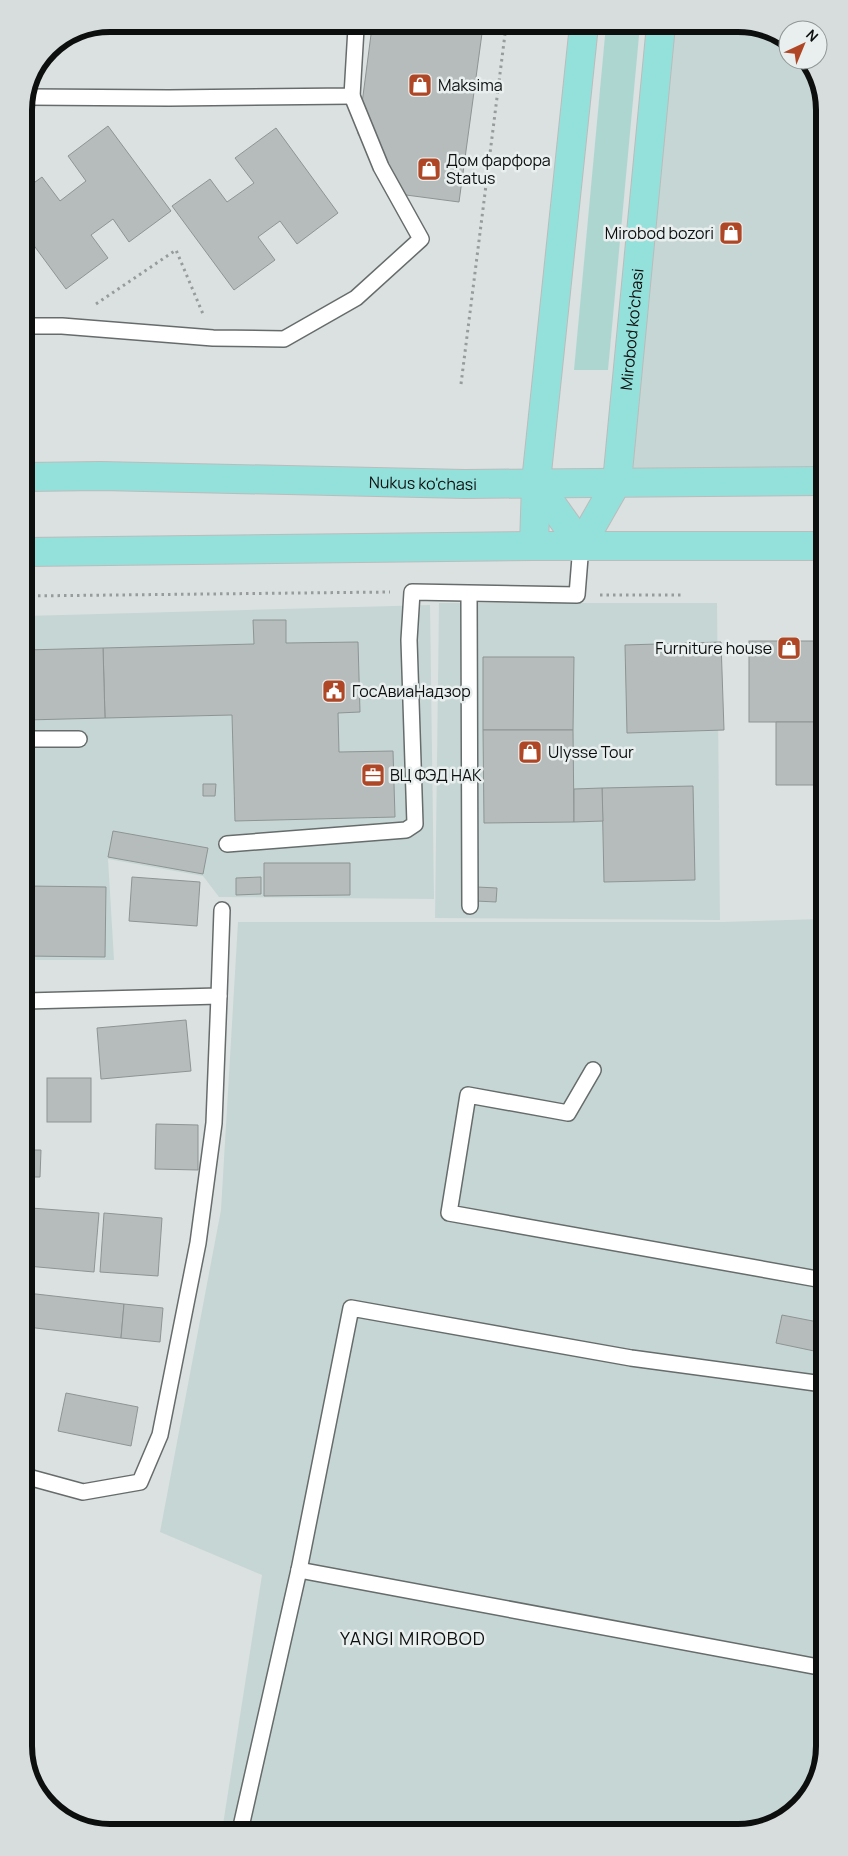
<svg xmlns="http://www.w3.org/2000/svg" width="848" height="1856" viewBox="0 0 848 1856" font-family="Manrope,sans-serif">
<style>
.built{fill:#c6d6d4}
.green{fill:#aed6d1}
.building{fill:#b6bcbc;stroke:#8e9493}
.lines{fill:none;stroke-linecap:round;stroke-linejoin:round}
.lane-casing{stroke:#666c6b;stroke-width:18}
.primary-casing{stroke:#bbbcbc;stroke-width:30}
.path{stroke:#979b9b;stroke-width:3;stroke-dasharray:2.5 4;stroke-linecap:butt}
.lane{stroke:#fff;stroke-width:15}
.primary{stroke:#94e1db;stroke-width:28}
.labels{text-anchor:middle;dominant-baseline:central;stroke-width:5;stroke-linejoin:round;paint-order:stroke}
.poi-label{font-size:16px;fill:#0d0f0f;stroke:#e8efee;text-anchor:start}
.street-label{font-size:16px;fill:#0d0f0f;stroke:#e8efee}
.neighbourhood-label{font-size:18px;letter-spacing:1px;fill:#0d0f0f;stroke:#e8efee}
.rim{fill:none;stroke:#0d0f0f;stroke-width:6}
</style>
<rect width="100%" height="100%" fill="#dbe1e0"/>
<g class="built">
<path d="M743 24 788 41V60H803L820 83 821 481 617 482 661 25Z"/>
<path d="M439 603H717L720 920 435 918Z"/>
<path d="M430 605 434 899 219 897 203 876 108 859 114 960H26L25 616Z"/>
<path d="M822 919 824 1745 806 1798 765 1828 222 1831 262 1575 160 1532 221 1210 238 922H723Z"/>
</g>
<path class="green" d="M606 25H640L608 370H574Z"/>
<g class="building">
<path d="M483 26 459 202 406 195 358 134 372 27Z"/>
<path d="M108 126 171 211 129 242 113 219 91 235 108 258 66 289 24 232V190L42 177 60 201 86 181 68 156Z"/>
<path d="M276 128 338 213 297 244 280 221 258 237 275 260 234 290 172 206 210 179 227 202 254 183 235 158Z"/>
<path d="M253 620H286V643L358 642 360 712 338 713 339 752 393 751 395 817 235 821 232 715 105 718 103 648 254 644Z"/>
<rect x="749" y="641" width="72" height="81"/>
<path d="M721 642 724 730 627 733 625 645Z"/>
<path d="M103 648 105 718 26 720 25 650Z"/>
<path d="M483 657H574L573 730H483Z"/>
<path d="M776 722H821L822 785H776Z"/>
<path d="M483 730H573L574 822 484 823Z"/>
<path d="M203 784H216L215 796H203Z"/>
<path d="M693 786 695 880 604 882 602 788Z"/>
<path d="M602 788 603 821 574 822V789Z"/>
<path d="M113 831 208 848 203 874 108 857Z"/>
<path d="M264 863H350V895L264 896Z"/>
<path d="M132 877 200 882 197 926 129 921Z"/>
<path d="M261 877V894L236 895V878Z"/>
<path d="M28 886 106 887 105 957 27 956Z"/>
<path d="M477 887 497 888 496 902 476 901Z"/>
<path d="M186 1020 191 1071 101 1079 97 1028Z"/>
<path d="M26 1045 31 1078H27Z"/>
<rect x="47" y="1078" width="44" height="44"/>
<path d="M156 1124 198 1125V1170L155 1169Z"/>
<path d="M27 1150H41L40 1177H27Z"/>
<path d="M31 1208 99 1213 94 1272 27 1266Z"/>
<path d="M104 1213 162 1218 158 1276 100 1272Z"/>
<path d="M27 1293 124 1304 121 1338 27 1327Z"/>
<path d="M124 1304 163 1308 160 1342 121 1338Z"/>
<path d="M782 1315 823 1323 819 1352 776 1343Z"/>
<path d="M66 1393 138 1407 131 1446 58 1431Z"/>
</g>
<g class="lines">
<g class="lane-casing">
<g id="lane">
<path d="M28 97 169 98 352 96 356 28"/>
<path d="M25 326H62L213 338 284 339 356 298 421 239 381 167 352 96"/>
<path d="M469 594 470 906"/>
<path d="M26 739H79"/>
<path d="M227 844 406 830 415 824 409 640 412 592 577 595 581 545"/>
<path d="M26 1001 219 996 222 910"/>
<path d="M593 1070 568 1113 468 1095 449 1213 823 1280"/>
<path d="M28 1477 83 1492 140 1482 160 1435 198 1243 214 1123 219 996"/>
<path d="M299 1570 824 1668"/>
<path d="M240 1831 299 1570 351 1308 631 1358 823 1384"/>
</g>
</g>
<g class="primary-casing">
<g id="primary">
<path id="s1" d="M25 477 101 476 465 484 821 481"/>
<path d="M536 482 581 545"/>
<path id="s2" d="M581 545 617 482 661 25"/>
<path d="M534 546 536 482 584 25"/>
<path d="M25 552 534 546H821"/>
</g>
</g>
<g class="path">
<path d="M96 304 176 250 203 314"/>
<path d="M461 384 506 26"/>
<path d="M600 595H684"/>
<path d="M25 596 390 592"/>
</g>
<use href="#lane" class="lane"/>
<use href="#primary" class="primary"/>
</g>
<defs>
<g id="shop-square" transform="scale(1.25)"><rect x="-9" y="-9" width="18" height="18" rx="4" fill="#af4726" stroke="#e8efee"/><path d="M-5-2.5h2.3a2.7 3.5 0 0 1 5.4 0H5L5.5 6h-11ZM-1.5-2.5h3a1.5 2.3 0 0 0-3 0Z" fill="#fff"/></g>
<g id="civic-square" transform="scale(1.25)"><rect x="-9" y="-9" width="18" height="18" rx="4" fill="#af4726" stroke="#e8efee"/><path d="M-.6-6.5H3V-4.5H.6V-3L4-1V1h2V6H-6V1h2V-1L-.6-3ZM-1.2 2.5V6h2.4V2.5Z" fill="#fff"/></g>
<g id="office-square" transform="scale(1.25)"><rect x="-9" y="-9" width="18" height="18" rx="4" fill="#af4726" stroke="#e8efee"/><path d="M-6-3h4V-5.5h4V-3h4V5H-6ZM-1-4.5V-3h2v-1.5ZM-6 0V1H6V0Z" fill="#fff"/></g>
</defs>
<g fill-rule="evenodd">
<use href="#shop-square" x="420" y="85"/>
<use href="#shop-square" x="429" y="169"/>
<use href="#shop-square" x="731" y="233"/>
<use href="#shop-square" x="789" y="648"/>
<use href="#civic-square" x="334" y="691"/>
<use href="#shop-square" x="530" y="752"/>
<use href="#office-square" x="373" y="775"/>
</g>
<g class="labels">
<g class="poi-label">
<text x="438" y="85">Maksima</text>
<text x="446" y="160">Дом фарфора<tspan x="446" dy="18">Status</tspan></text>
<text x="714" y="233" text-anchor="end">Mirobod bozori</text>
<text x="772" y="648" text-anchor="end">Furniture house</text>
<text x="352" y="691">ГосАвиаНадзор</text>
<text x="548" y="752">Ulysse Tour</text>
<text x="390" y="775">ВЦ ФЭД НАК</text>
</g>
<g class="street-label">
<text stroke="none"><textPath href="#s2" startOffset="226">Mirobod ko'chasi</textPath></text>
<text stroke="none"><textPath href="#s1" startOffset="398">Nukus ko'chasi</textPath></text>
</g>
<g class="neighbourhood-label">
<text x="413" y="1638">YANGI MIROBOD</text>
</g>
</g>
<path d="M0 0H848V1856H0ZM110 32H738A78 78 0 0 1 816 110V1746A78 78 0 0 1 738 1824H110A78 78 0 0 1 32 1746V110A78 78 0 0 1 110 32Z" fill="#d6dddc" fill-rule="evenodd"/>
<path class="rim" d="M110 32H738A78 78 0 0 1 816 110V1746A78 78 0 0 1 738 1824H110A78 78 0 0 1 32 1746V110A78 78 0 0 1 110 32Z"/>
<g transform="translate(803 45) rotate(44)"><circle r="24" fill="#e8efee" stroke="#909595"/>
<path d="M0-4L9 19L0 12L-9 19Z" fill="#af4726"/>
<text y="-8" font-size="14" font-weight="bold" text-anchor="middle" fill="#0d0f0f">N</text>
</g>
</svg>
